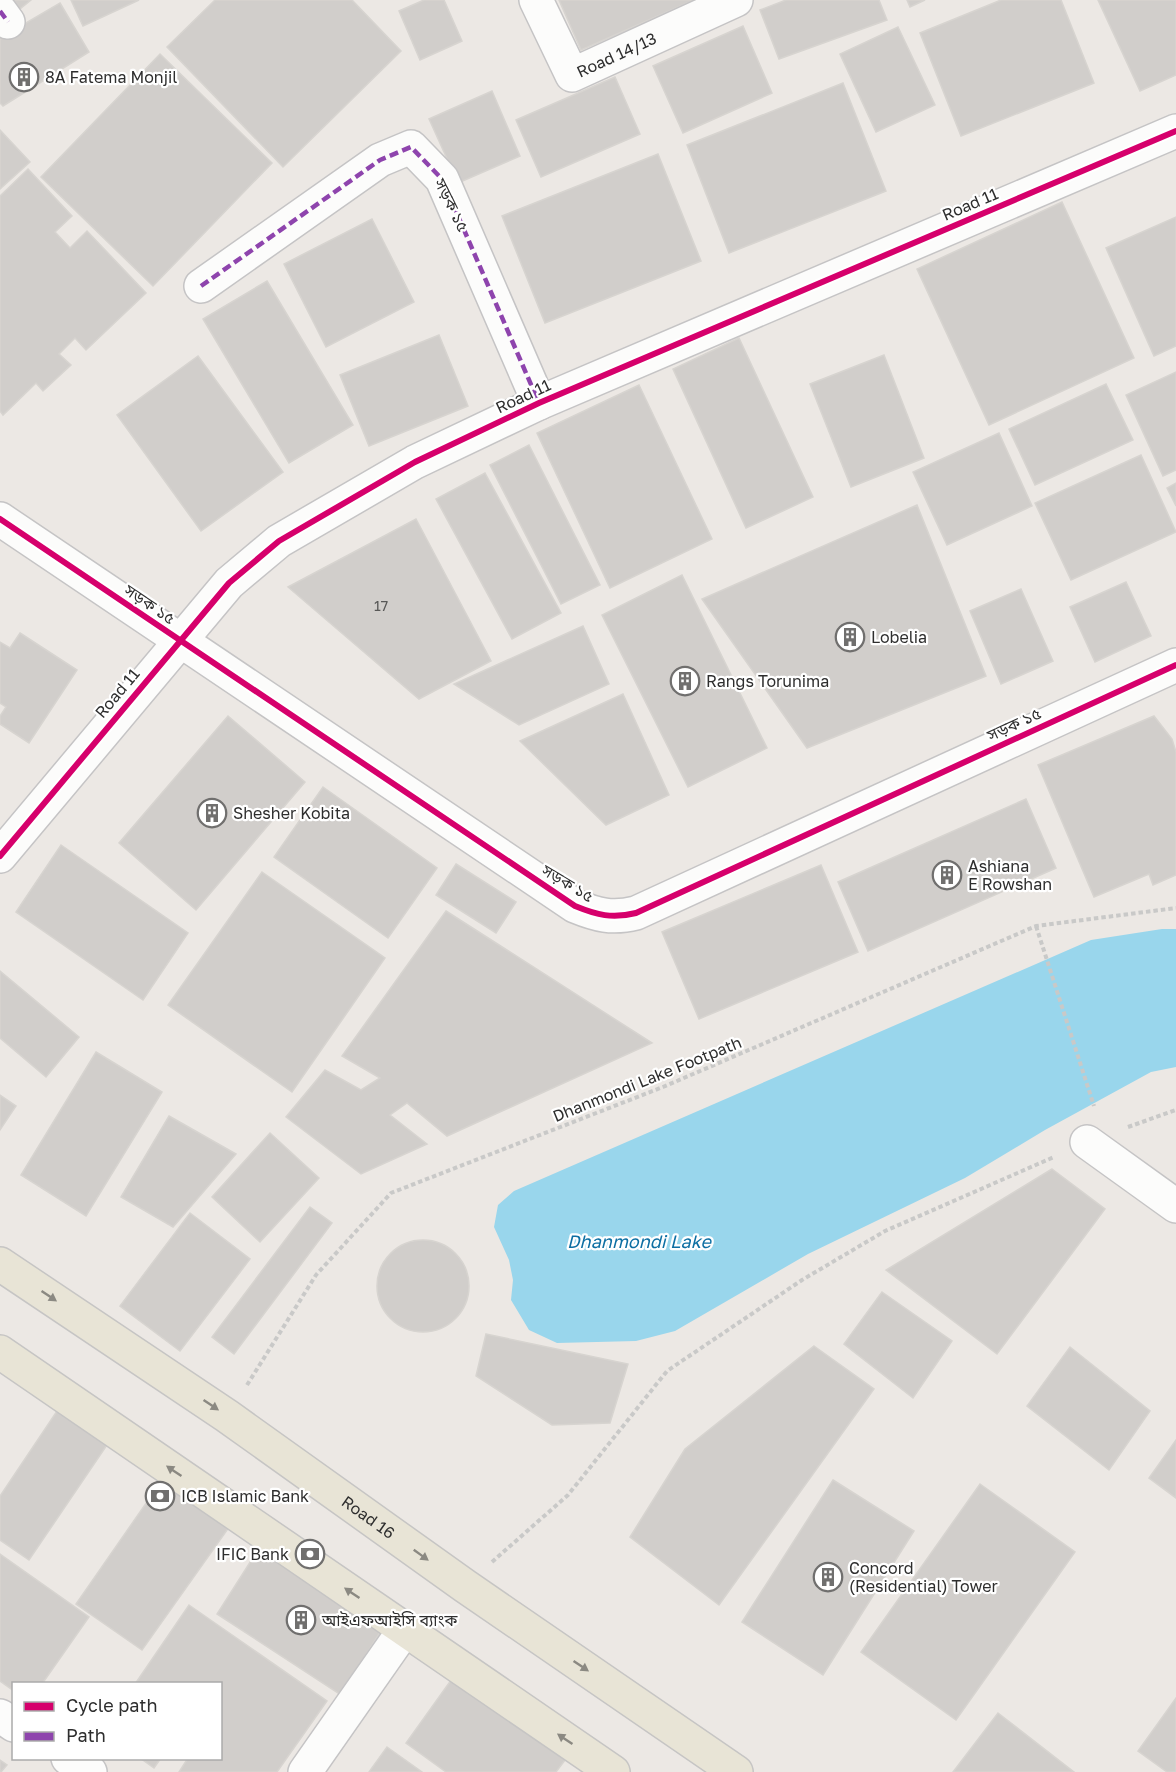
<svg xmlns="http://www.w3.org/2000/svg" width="1176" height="1772" viewBox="0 0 1176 1772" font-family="'Golos Text','Noto Sans Bengali',sans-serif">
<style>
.water{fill:#99d6ec}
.building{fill:#d1cecb;stroke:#d7d4d0;stroke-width:1.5}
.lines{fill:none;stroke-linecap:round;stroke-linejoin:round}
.minor-casing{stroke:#c5c4c5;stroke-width:36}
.major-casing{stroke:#c6c5c4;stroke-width:36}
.path{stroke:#c9c9c8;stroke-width:4;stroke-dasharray:4.5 3;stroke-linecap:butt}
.minor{stroke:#fcfcfb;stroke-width:33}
.major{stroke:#e8e4d6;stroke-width:33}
.quiet{stroke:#8e44ad;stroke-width:4.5;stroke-dasharray:9 4.5;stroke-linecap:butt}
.cycleway-casing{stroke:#fff;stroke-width:10}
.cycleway{stroke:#d6006c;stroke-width:6}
.oneway{fill:#8b8982}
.labels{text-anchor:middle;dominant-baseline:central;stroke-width:4.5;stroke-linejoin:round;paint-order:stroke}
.number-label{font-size:14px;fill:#585857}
.street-label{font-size:16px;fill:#2e2e2e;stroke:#fff}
.poi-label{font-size:16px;fill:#2e2e2e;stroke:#fff;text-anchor:start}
.water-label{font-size:18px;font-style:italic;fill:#0d6fa3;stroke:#fff}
</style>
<rect width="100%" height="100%" fill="#ece8e4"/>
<path class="water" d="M1162 929H1176V1067L1151 1072 1045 1130 965 1178 808 1254 675 1331 636 1341 557 1343 529 1330 511 1300 513 1280 509 1260 494 1227 498 1205 514 1191 1091 940Z"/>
<g class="building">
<path d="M5 0H31L15 13Z"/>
<path d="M71 0H139L83 26Z"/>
<path d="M215 0H352L401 51 283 167 167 47Z"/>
<path d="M424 0H444L462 41 420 60 399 11Z"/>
<path d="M559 0H694L581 50Z"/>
<path d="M786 0H879L887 20 779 59 760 10Z"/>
<path d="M907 0H925L910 7Z"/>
<path d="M1001 0H1061L1094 83 961 136 920 33Z"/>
<path d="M1098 0H1176V75L1140 91Z"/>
<path d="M60 3 89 52 3 106 0 103V38Z"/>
<path d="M743 26 772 93 683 133 653 66Z"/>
<path d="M898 27 935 105 876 132 840 54Z"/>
<path d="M160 54 272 163 153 286 41 177Z"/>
<path d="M615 77 640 134 541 177 516 120Z"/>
<path d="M843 83 886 191 729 253 687 145Z"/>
<path d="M492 91 520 156 458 183 429 119Z"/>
<path d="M0 130 30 162 0 189Z"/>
<path d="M658 154 701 261 545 323 502 216Z"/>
<path d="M28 169 72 216 55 232 70 248 87 231 146 293 86 350 75 338 59 354 71 365 43 391 36 383 3 415 0 411V196Z"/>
<path d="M1062 202 1134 358 989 425 917 269Z"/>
<path d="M1176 217V346L1154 356 1106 248Z"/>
<path d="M372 219 414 302 326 347 284 264Z"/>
<path d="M267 281 353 425 289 463 203 319Z"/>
<path d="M439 335 468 406 369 446 340 375Z"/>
<path d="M739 338 813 497 746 528 673 369Z"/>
<path d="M884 355 924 458 851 487 810 384Z"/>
<path d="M198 356 283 472 201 531 117 415Z"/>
<path d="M1176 372V470L1163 476 1126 395Z"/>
<path d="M1106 384 1133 440 1035 485 1009 429Z"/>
<path d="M639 385 712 539 610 588 537 433Z"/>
<path d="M999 433 1032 506 947 545 913 472Z"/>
<path d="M529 445 600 585 561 604 490 465Z"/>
<path d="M1141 455 1176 532 1071 580 1035 503Z"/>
<path d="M485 473 561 613 512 639 436 499Z"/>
<path d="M1176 483V506L1167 488Z"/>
<path d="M917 505 986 676 807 748 702 599Z"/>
<path d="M416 519 491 661 419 699 288 587Z"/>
<path d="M682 575 767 748 688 787 602 615Z"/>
<path d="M1126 582 1151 636 1095 662 1070 607Z"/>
<path d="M1021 589 1053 661 1001 684 970 611Z"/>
<path d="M583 626 609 684 519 725 454 684Z"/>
<path d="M20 633 77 670 29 743 0 724V716L6 707 0 703V642L10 648Z"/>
<path d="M623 694 669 795 606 825 520 741Z"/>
<path d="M228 716 305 782 196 910 119 843Z"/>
<path d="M1154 716 1172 739 1176 752V875L1153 885 1149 874 1094 897 1038 765Z"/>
<path d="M323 787 437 868 388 938 274 857Z"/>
<path d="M1026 799 1056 868 868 951 838 882Z"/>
<path d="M61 845 188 933 143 1000 16 912Z"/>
<path d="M456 864 516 902 496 933 436 895Z"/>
<path d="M821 865 858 952 699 1019 662 932Z"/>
<path d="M262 872 385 958 292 1092 168 1005Z"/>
<path d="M446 911 652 1043 447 1136 407 1103 390 1115 427 1144 361 1174 286 1117 325 1070 361 1090 380 1078 342 1056Z"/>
<path d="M0 971 79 1037 46 1077 0 1038Z"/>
<path d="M96 1052 162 1092 86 1216 21 1175Z"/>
<path d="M0 1095 16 1106 0 1130Z"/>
<path d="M169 1116 236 1154 173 1227 121 1197Z"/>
<path d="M270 1133 319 1178 260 1242 212 1197Z"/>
<path d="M1052 1169 1105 1209 997 1354 886 1270Z"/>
<path d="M310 1207 332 1223 234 1354 212 1337Z"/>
<path d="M190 1213 250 1259 180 1351 120 1306Z"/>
<circle cx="423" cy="1286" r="46"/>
<path d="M882 1292 952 1341 913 1398 844 1344Z"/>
<path d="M486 1334 628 1364 610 1423 552 1425 476 1376Z"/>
<path d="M814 1346 874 1389 719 1605 630 1537 685 1449Z"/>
<path d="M1070 1347 1150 1411 1109 1470 1027 1406Z"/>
<path d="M57 1411 107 1445 29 1560 0 1540V1496Z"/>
<path d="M1176 1440V1498L1149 1478Z"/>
<path d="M165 1476 232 1523 142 1650 76 1604Z"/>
<path d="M833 1480 914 1531 823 1675 742 1622Z"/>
<path d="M980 1484 1075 1552 956 1720 861 1652Z"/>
<path d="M261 1545 384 1626 341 1695 217 1614Z"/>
<path d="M0 1554 89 1617 42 1684H14V1691L0 1681Z"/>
<path d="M189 1605 327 1701 277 1772H179L188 1758H220V1684H135Z"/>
<path d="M459 1669 572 1751 556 1772H446L406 1743Z"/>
<path d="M1176 1698V1772H1167L1138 1751Z"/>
<path d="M998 1713 1074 1772H953Z"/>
<path d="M387 1747 422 1772H369Z"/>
<path d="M140 1758H161L154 1768Z"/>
<path d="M0 1760 7 1765 1 1772H0Z"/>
</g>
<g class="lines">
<g class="minor-casing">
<g id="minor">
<path id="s1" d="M536 0 572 75 736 0"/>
<path d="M0 11 8 22"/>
<path d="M201 286 380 160 411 147 442 179 539 403"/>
<path d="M0 519 575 906C597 915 612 919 636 913L1176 665"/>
<path d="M0 856 229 583 279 541 415 462 539 403 1176 131"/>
<path d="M1087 1142 1176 1206"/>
<path d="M0 1716 14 1725"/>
<path d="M68 1758 90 1772"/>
<path d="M305 1772 405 1629"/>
</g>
</g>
<g class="major-casing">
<g id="major">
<path id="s2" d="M0 1264 227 1416 465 1586 736 1772"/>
<path d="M0 1352 613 1772"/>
</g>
</g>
<g class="path">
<path d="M1036 926 1094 1106"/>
<path d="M1128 1127 1176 1110"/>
<path d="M247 1385 316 1275 391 1193 663 1087 1036 926 1176 908"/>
<path d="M492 1562 568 1495 667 1371 802 1280 885 1231 1054 1157"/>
</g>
<use href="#minor" class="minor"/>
<use href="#major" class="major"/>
<g class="quiet">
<path d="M0 11 8 22"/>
<path d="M201 286 380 160 411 147 442 179 539 403"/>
</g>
<g class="cycleway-casing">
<g id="cycleway">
<path d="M0 519 575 906C597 915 612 919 636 913L1176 665"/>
<path d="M0 856 229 583 279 541 415 462 539 403 1176 131"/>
</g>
</g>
<use href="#cycleway" class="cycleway"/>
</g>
<defs><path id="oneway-solid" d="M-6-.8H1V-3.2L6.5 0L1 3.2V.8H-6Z" transform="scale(1.5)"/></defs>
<g class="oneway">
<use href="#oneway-solid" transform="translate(49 1296) rotate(34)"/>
<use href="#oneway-solid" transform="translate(211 1405) rotate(34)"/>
<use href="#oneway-solid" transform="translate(174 1471) rotate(-146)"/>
<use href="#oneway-solid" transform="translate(421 1555) rotate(36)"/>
<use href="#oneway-solid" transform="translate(352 1593) rotate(-146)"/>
<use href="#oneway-solid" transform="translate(581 1666) rotate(34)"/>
<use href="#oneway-solid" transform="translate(565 1739) rotate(-146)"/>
</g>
<defs>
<g id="building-ring" transform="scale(1.5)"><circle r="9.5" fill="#fff" stroke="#706f6e" stroke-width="1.5"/><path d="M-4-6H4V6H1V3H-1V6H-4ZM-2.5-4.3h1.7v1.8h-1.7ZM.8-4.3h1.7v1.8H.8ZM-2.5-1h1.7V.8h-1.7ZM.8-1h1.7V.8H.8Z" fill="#706f6e"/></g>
<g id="bank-ring" transform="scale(1.5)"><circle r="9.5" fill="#fff" stroke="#706f6e" stroke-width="1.5"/><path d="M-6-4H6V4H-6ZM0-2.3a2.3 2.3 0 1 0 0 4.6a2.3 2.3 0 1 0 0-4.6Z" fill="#706f6e"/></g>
</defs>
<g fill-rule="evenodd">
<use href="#building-ring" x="24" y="77"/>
<use href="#building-ring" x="850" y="637"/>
<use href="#building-ring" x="685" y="681"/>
<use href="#building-ring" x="212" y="813"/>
<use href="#building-ring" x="947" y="875"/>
<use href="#bank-ring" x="160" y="1496"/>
<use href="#bank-ring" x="310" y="1554"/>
<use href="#building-ring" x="828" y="1577"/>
<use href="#building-ring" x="301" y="1620"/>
</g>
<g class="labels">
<g class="number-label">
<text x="381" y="605">17</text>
</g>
<g class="street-label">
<text stroke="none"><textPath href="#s1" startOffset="132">Road 14/13</textPath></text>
<text transform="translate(970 204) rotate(-23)">Road 11</text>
<text transform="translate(452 205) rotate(64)">সড়ক ১৫</text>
<text transform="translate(523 396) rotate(-25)">Road 11</text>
<text transform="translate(150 604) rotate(34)">সড়ক ১৫</text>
<text transform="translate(117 693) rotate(-50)">Road 11</text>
<text transform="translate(1014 724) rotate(-25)">সড়ক ১৫</text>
<text transform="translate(568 883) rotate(31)">সড়ক ১৫</text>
<text transform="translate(647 1079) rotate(-22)">Dhanmondi Lake Footpath</text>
<text stroke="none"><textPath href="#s2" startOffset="447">Road 16</textPath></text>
</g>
<g class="poi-label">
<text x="45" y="77">8A Fatema Monjil</text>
<text x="871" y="637">Lobelia</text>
<text x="706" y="681">Rangs Torunima</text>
<text x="233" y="813">Shesher Kobita</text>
<text x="968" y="866">Ashiana<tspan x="968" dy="18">E Rowshan</tspan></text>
<text x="181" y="1496">ICB Islamic Bank</text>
<text x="289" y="1554" text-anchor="end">IFIC Bank</text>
<text x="849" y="1568">Concord<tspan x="849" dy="18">(Residential) Tower</tspan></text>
<text x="322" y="1620">আইএফআইসি ব্যাংক</text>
</g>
<g class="water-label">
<text x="639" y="1241">Dhanmondi Lake</text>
</g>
</g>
<rect x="12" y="1682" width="210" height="78" fill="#ffffff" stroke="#ababab" stroke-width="1.5"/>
<rect x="24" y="1702" width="30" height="9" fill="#d6006c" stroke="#ababab" stroke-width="1.5"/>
<text x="66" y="1712" font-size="18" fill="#2e2e2e">Cycle path</text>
<rect x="24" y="1732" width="30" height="9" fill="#8e44ad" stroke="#ababab" stroke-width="1.5"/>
<text x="66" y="1742" font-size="18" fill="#2e2e2e">Path</text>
</svg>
